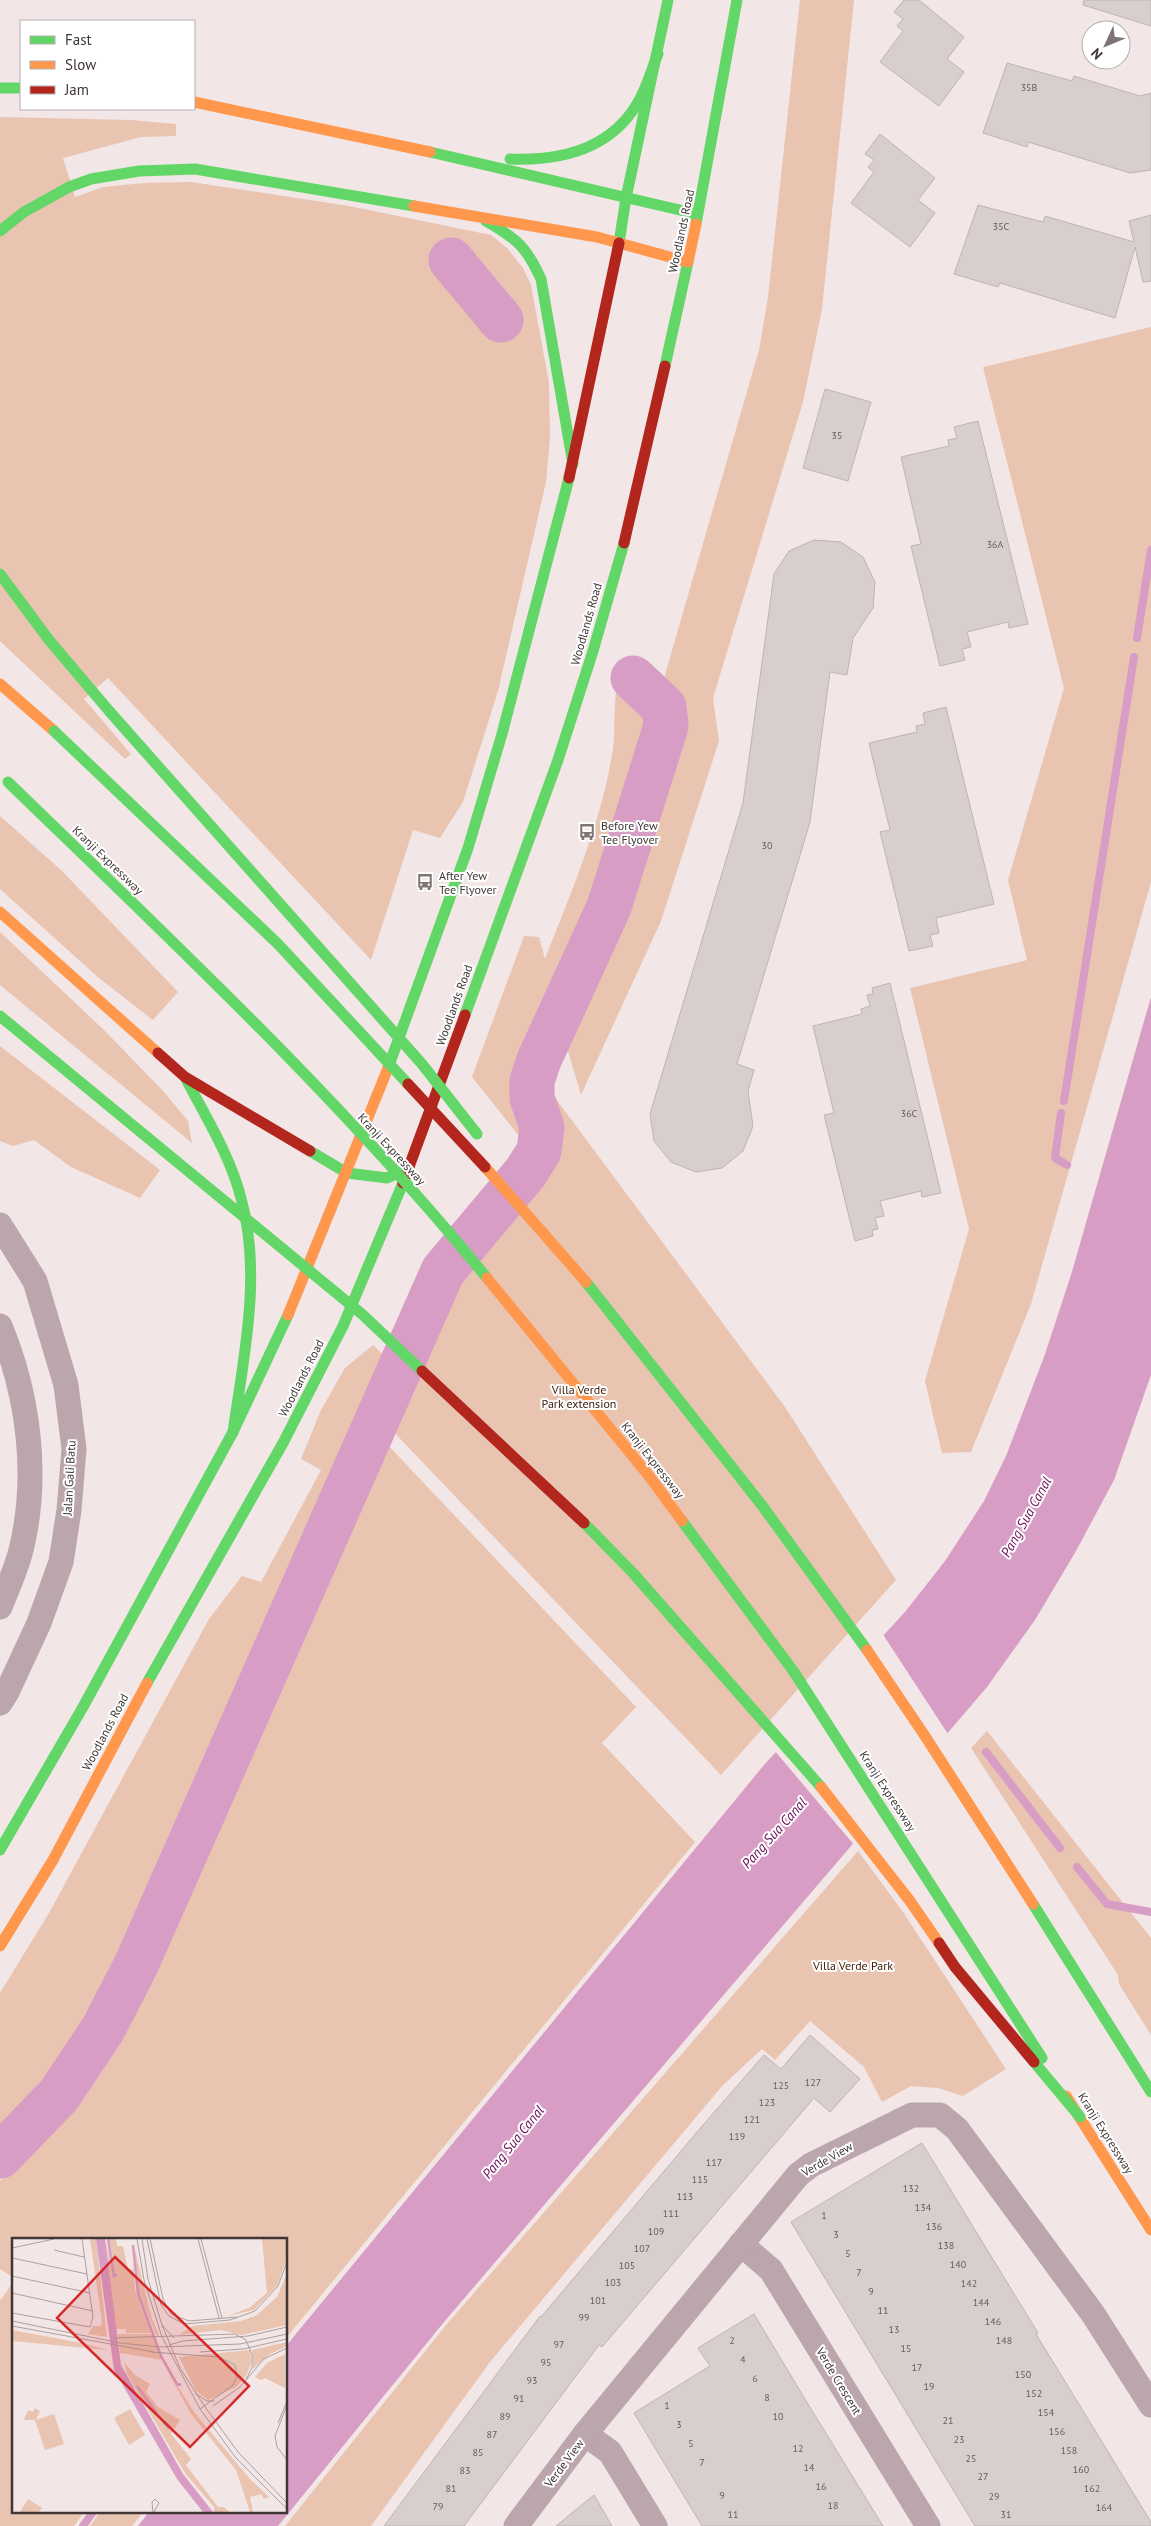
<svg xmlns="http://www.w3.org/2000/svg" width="1151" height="2526" viewBox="0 0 1151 2526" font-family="'PT Sans',sans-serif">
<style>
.green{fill:#e9c4b1}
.water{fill:#d79dc4}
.pier{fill:#f3e6e6}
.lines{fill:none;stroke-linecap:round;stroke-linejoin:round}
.stream{stroke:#d79dc4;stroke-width:8}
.river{stroke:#d79dc4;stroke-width:45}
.building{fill:#d8cecc;stroke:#beb4b3}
.street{stroke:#bba6ad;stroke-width:25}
.fast{stroke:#63d668;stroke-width:11}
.slow{stroke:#ff974d;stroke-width:11}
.jam{stroke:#b3261e;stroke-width:11}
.fast-bridge{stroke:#63d668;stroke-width:11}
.slow-bridge{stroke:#ff974d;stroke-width:11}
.jam-bridge{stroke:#b3261e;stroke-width:11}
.labels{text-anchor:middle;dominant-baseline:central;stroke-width:4;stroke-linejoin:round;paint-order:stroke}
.number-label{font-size:10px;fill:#665c5c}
.street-label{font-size:12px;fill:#403636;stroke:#fff}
.poi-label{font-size:12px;fill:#403636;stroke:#fff;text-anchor:start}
.park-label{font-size:12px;fill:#402009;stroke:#fff}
.water-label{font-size:14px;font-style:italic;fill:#6b0d59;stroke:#fff}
.inset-river{fill:none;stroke:#d79dc4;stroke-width:2.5}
.inset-road{fill:none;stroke:#aba0a0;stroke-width:1}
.view{fill:#d62828;fill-opacity:0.15;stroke:#d62828;stroke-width:2.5}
.inset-edge{fill:none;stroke:#403636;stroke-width:2.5}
</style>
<rect width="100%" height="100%" fill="#f3e6e6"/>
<g class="green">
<path d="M800 0H854L822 309 803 402 713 698 719 741 661 921 581 1095 567 1048 628 904 681 739 677 700 662 685 759 350 768 297Z"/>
<path d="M0 117 131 120 176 124V136L141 137 63 158 75 197 103 187 144 183 191 182 349 206 491 235 507 248 523 268 531 285 549 383 550 438 546 482 498 691 463 802 440 838 413 830 371 960 108 678 84 699 131 754 125 759 0 641Z"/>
<path d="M1151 327V882L1031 1304 971 1452 942 1453 925 1381 969 1229 910 988 1027 960 1008 880 1064 688 983 367Z"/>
<path d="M617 689 642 710 653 723 656 740 600 904 530 1057 522 1083 524 1101 531 1130 530 1150 472 1077 524 936 539 937 545 959C572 890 602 821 613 749 615 737 614 695 617 689Z"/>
<path d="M0 816 62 871 178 992 153 1020 99 978 0 889Z"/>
<path d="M0 932 106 1032 164 1092 188 1121 192 1143 0 985Z"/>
<path d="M0 1046 160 1170 140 1198 71 1167 34 1140 13 1146 0 1141Z"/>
<path d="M556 1099 785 1407 896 1580 721 1775 389 1427 457 1278 545 1178 560 1150 561 1129Z"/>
<path d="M373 1345 392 1363 204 1783 127 1962 78 2053 52 2087 0 2140V1993L49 1913 209 1619 242 1576 261 1582 321 1470 301 1459 321 1410 345 1368Z"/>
<path d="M384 1441 636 1707 602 1743 695 1842 286 2338V2240H14V2278L0 2269V2181L73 2106 131 2023Z"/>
<path d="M987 1731 1151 1938V2035L1119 1984 1118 1975 971 1748Z"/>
<path d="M858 1851 903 1912 1006 2069 963 2096 938 2088 911 2086 882 2102 864 2067 810 2021 775 2060 762 2049 723 2085 490 2362 371 2526H285L447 2324Z"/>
<path d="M14 2281V2512H84L74 2526H0V2301Z"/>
<path d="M100 2512H143L132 2526H90Z"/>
</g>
<path class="water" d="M1151 997V1375L1114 1480 1076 1551 1035 1620 987 1687 444 2322 278 2526H138L149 2512H286V2346L764 1765 905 1612 945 1561 984 1501 1006 1456 1044 1357 1071 1275Z"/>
<path class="pier" d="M882 1633 948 1734 855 1846 774 1750Z"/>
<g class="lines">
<g class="stream">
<path d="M1137 638 1151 550"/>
<path d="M1064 1101 1134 657"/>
<path d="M1061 1113 1055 1158 1067 1165"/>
<path d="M986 1752 1060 1848"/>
<path d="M1077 1867 1107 1904 1151 1912"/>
<path d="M83 2526 93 2512"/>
</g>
<g class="river">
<path d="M451 260 501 320"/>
<path d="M0 2156 59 2095 103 2029 136 1965 443 1271 526 1172 539 1151 542 1127 532 1098V1081L539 1060 609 907 666 726 664 707 633 678"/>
</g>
</g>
<g class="building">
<path d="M904 0H919L964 37 947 59 964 72 939 106 880 62 903 31 897 26 903 19 894 12Z"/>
<path d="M1084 0H1151V26L1083 5Z"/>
<path d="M1007 63 1072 81 1074 76 1140 96 1151 93V170L1130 173 1028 142 1027 147 983 133Z"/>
<path d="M880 134 935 178 918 200 935 213 910 247 851 203 874 172 868 167 874 160 865 154Z"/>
<path d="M978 205 1043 222 1045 216 1134 242 1129 221 1151 215V281L1143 282 1135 247 1115 318 1000 283 998 287 954 274Z"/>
<path d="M825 389 871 402 848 481 803 468Z"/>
<path d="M978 421 1028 624 1009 628 1008 622 967 632 971 647 962 649 965 660 940 666 911 546 921 544 901 457 949 446 948 440 957 438 954 427Z"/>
<path d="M814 540 841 542 863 557 875 582 873 608 853 638 847 675 830 672 810 822 737 1064 754 1070 748 1091 753 1126 743 1151 722 1168 696 1172 671 1162 654 1141 650 1114 743 803 774 574 789 551Z"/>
<path d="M946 707 994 904 936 918 939 933 930 935 933 946 909 951 880 832 890 830 869 743 917 732 916 726 925 724 923 713Z"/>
<path d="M890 983 941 1193 922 1197 921 1191 880 1201 884 1216 875 1218 878 1229 872 1230 873 1236 855 1241 824 1115 834 1113 813 1026 862 1014 861 1009 870 1006 867 995 873 994 872 988Z"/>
<path d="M810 2035 860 2079 830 2112 814 2098 602 2347 599 2345 464 2526H384L540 2316 541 2317 697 2132 764 2055 781 2069Z"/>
<path d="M922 2143 1038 2333 1036 2334 1151 2522V2526H975L791 2222Z"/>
<path d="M754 2314 811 2409 883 2526H702L634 2413 710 2366 698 2348Z"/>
<path d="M594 2495 612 2526H556Z"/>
</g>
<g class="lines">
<g class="street">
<path d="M0 1225 35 1281 66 1385 74 1449 69 1510 61 1562 39 1623 7 1692 0 1703"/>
<path d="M0 1326C29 1396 39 1477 21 1550 16 1570 7 1589 0 1607"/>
<path d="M741 2244 771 2270 928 2526"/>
<path d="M585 2434 610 2452 655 2526"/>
<path d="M516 2526 585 2434 798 2175 811 2165 912 2115H940L957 2129 1093 2314 1151 2405"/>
</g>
<g class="fast">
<path d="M0 88H21"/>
<path d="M430 152 697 214"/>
<path d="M510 159C560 161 610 149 637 104 647 88 651 70 658 54"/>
<path d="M486 221C517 239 526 246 541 279L573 464"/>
<path d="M696 224 737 0"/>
<path d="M0 231 24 212 69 187 91 179 139 171 195 169 414 206"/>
<path d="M619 243 626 198 668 0"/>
<path d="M665 366 688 262"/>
<path d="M0 574 49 640 110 712"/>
<path d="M465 1015 558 760 593 651 624 543"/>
<path d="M388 1068 468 848 502 734 569 478"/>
<path d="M185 1077C205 1116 230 1155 241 1198 262 1274 244 1355 233 1432"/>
<path d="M310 1151 347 1173 387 1178 409 1168"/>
<path d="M586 1282 761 1504 867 1650"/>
<path d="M794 1672 1042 2058"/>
<path d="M147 1683 283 1443 343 1326 403 1183"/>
<path d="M0 1850 83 1707 233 1432 288 1315"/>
<path d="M1033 1904 1151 2092"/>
</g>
<g class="slow">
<path d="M194 102 430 152"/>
<path d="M414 206 597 237 688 262 696 224"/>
<path d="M0 684 54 731"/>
<path d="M0 912 158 1053"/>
<path d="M288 1315 388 1068"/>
<path d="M867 1650 925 1736 1033 1904"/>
<path d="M0 1946 53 1860 147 1683"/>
<path d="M1066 2096 1151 2230"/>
</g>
<g class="jam">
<path d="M569 478 619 243"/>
<path d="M624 543 665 366"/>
<path d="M158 1053 185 1077 310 1151"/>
<path d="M403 1183 465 1015"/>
</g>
<g class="fast-bridge">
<path d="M110 712 422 1064 477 1134"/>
<path d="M54 731 278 944 408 1084"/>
<path d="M8 782C173 942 342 1100 487 1278"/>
<path d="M0 1016 363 1315 422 1371"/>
<path d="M682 1521 794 1672"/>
<path d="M584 1523 633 1573 821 1787"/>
<path d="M1034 2062 1080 2117"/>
</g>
<g class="slow-bridge">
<path d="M485 1167 586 1282"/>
<path d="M487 1278 649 1476 682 1521"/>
<path d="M821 1787 910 1901 939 1943"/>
</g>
<g class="jam-bridge">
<path d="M408 1084 485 1167"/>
<path d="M422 1371 584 1523"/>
<path d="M939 1943 955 1967 1034 2062"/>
</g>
</g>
<defs>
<g id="bus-bare" transform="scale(1.35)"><path d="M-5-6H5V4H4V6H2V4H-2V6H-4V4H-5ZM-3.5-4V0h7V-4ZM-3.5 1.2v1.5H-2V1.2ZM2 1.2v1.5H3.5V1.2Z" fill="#7f7474" stroke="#fff" stroke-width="2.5" paint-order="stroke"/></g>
</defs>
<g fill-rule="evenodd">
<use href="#bus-bare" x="587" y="832"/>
<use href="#bus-bare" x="425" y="882"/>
</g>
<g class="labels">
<g class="number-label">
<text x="1029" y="87">35B</text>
<text x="1001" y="226">35C</text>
<text x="837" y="435">35</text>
<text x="995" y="544">36A</text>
<text x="767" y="845">30</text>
<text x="909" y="1113">36C</text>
<text x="813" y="2082">127</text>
<text x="781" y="2085">125</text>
<text x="767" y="2102">123</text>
<text x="752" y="2119">121</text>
<text x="737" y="2136">119</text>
<text x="714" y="2162">117</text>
<text x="700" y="2179">115</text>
<text x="911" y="2188">132</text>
<text x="685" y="2196">113</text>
<text x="923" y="2207">134</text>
<text x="671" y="2213">111</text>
<text x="824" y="2215">1</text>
<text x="934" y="2226">136</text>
<text x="656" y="2231">109</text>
<text x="836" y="2234">3</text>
<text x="946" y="2245">138</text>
<text x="642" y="2248">107</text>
<text x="848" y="2253">5</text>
<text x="958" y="2264">140</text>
<text x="627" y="2265">105</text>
<text x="859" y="2272">7</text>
<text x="613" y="2282">103</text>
<text x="969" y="2283">142</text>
<text x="871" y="2291">9</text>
<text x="598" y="2300">101</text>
<text x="981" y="2302">144</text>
<text x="883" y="2310">11</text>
<text x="584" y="2317">99</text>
<text x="993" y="2321">146</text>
<text x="894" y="2329">13</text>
<text x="732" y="2340">2</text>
<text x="1004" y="2340">148</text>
<text x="559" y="2344">97</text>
<text x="906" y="2348">15</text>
<text x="743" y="2359">4</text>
<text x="546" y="2362">95</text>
<text x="917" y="2367">17</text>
<text x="1023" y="2374">150</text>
<text x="755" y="2378">6</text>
<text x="532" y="2380">93</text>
<text x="929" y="2386">19</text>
<text x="1034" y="2393">152</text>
<text x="767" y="2397">8</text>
<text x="519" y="2398">91</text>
<text x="667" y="2405">1</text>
<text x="1046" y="2412">154</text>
<text x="505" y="2416">89</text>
<text x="778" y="2416">10</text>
<text x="948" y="2420">21</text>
<text x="679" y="2424">3</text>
<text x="1057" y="2431">156</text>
<text x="492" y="2434">87</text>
<text x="959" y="2439">23</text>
<text x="691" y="2443">5</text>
<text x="798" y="2448">12</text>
<text x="1069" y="2450">158</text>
<text x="478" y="2452">85</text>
<text x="971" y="2458">25</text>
<text x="702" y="2462">7</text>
<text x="809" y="2467">14</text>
<text x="1081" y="2469">160</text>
<text x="465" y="2470">83</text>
<text x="983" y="2476">27</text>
<text x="821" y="2486">16</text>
<text x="451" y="2488">81</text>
<text x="1092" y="2488">162</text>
<text x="722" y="2495">9</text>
<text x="994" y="2496">29</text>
<text x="833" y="2505">18</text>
<text x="438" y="2506">79</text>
<text x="1104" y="2507">164</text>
<text x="733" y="2514">11</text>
<text x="1006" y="2514">31</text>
</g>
<g class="street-label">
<text transform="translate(681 231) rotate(-78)">Woodlands Road</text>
<text transform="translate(586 624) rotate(-74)">Woodlands Road</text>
<text transform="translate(108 860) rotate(44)">Kranji Expressway</text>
<text transform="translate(454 1005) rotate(-70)">Woodlands Road</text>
<text transform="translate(392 1149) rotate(47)">Kranji Expressway</text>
<text transform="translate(301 1378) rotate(-63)">Woodlands Road</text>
<text transform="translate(653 1460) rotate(52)">Kranji Expressway</text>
<text transform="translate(69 1478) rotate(-87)">Jalan Gali Batu</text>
<text transform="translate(105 1732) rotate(-62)">Woodlands Road</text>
<text transform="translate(888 1791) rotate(57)">Kranji Expressway</text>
<text transform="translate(1106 2133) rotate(58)">Kranji Expressway</text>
<text transform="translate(827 2159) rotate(-30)">Verde View</text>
<text transform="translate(839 2381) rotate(59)">Verde Crescent</text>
<text transform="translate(564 2463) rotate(-53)">Verde View</text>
</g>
<g class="poi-label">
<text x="601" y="825">Before Yew<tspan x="601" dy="14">Tee Flyover</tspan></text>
<text x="439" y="875">After Yew<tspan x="439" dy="14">Tee Flyover</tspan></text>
</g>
<g class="park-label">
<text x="579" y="1389">Villa Verde<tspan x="579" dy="14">Park extension</tspan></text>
<text x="853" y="1965">Villa Verde Park</text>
</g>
<g class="water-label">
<text transform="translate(1026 1517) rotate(-61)">Pang Sua Canal</text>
<text transform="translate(774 1833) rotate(-48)">Pang Sua Canal</text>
<text transform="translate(513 2142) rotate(-51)">Pang Sua Canal</text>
</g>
</g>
<g transform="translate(12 2238)">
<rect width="275" height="275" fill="#f3e6e6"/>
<path d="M78 1H84L95 99 76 96 81 88H89L90 84ZM93 1 102 39 106 37H102L96 1H104L105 8H111L116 32 122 31 120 7 123 52 141 95H114V91H104ZM250 1H275V20L265 48 242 72 215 78 237 70 255 55ZM122 8 140 81 147 97 145 99 125 50ZM275 35V87L229 97 209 92 167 97 180 88 229 83 245 77 265 59ZM0 92 75 106 95 112 0 103ZM106 96H142L151 122 108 115ZM275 104V108L258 116 241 131 240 112ZM238 112 239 125 234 138 224 149 196 162 184 153 167 119ZM273 116V150L253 140 249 142 243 139 255 125ZM150 123 182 174 238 241 257 259 252 261 249 256 238 259 241 274H238L224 232 179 176ZM112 124 123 137 138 146 134 154 146 169 168 182 159 196 179 221 174 227 206 269H212L217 274H202V269L173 235 115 136ZM23 170 28 173 24 182 42 176 52 206 33 212 23 182H12L16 172 21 174ZM118 171 133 197 117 207 102 180ZM16 261 30 270 27 274H8Z" fill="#e9c4b1"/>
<path d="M84 1H93L109 127 171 236 201 274H191L165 241 102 132Z" fill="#d79dc4"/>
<path class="inset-river" d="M96 1 102 38 105 37M121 7 126 55 149 118 165 146 169 147M125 148 145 175M145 176 157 191"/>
<path class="inset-road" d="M125 1 132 42 150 99 188 171M130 1 136 41 150 87 168 130 193 169M135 1 149 67 157 78 172 86 218 82 243 73 266 48 275 24M138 1 151 61 159 76 177 83 225 79M186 1 207 80M189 1 210 80M0 10 42 1M42 12 72 19M0 20 75 36M0 38 78 55M0 55 81 73M0 75 78 89 81 79 70 1M0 83 108 105 148 109 228 106 275 96M150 87 162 100M0 88 142 114M101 100 223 96 234 102 240 117V129L233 144M157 107 171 103 236 98 275 89M139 114 207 119 223 127 225 139 221 147 188 171 224 220 275 271M188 114 231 111 275 101M183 155 195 163H202M275 167 263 198 265 209 275 222M201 168 228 149 252 121 275 110M193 169 226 214 275 265M266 185 275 163M141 274 140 264 143 261 147 265 142 274"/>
<path class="view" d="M103 19 237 148 178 209 45 80Z"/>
<rect width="275" height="275" class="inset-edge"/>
</g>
<rect x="20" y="20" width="175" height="90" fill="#ffffff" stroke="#b3afaf"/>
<rect x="30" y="36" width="25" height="8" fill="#63d668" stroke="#b3afaf"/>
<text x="65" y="45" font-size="15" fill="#403636">Fast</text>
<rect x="30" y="61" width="25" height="8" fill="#ff974d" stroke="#b3afaf"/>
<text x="65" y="70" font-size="15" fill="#403636">Slow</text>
<rect x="30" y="86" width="25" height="8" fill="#b3261e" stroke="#b3afaf"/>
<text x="65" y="95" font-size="15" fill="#403636">Jam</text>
<g transform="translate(1106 45) rotate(226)"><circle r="24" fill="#ffffff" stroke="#b3afaf"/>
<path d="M0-4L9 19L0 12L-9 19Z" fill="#7f7474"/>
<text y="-8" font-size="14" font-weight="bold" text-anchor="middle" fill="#403636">N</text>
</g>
</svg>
